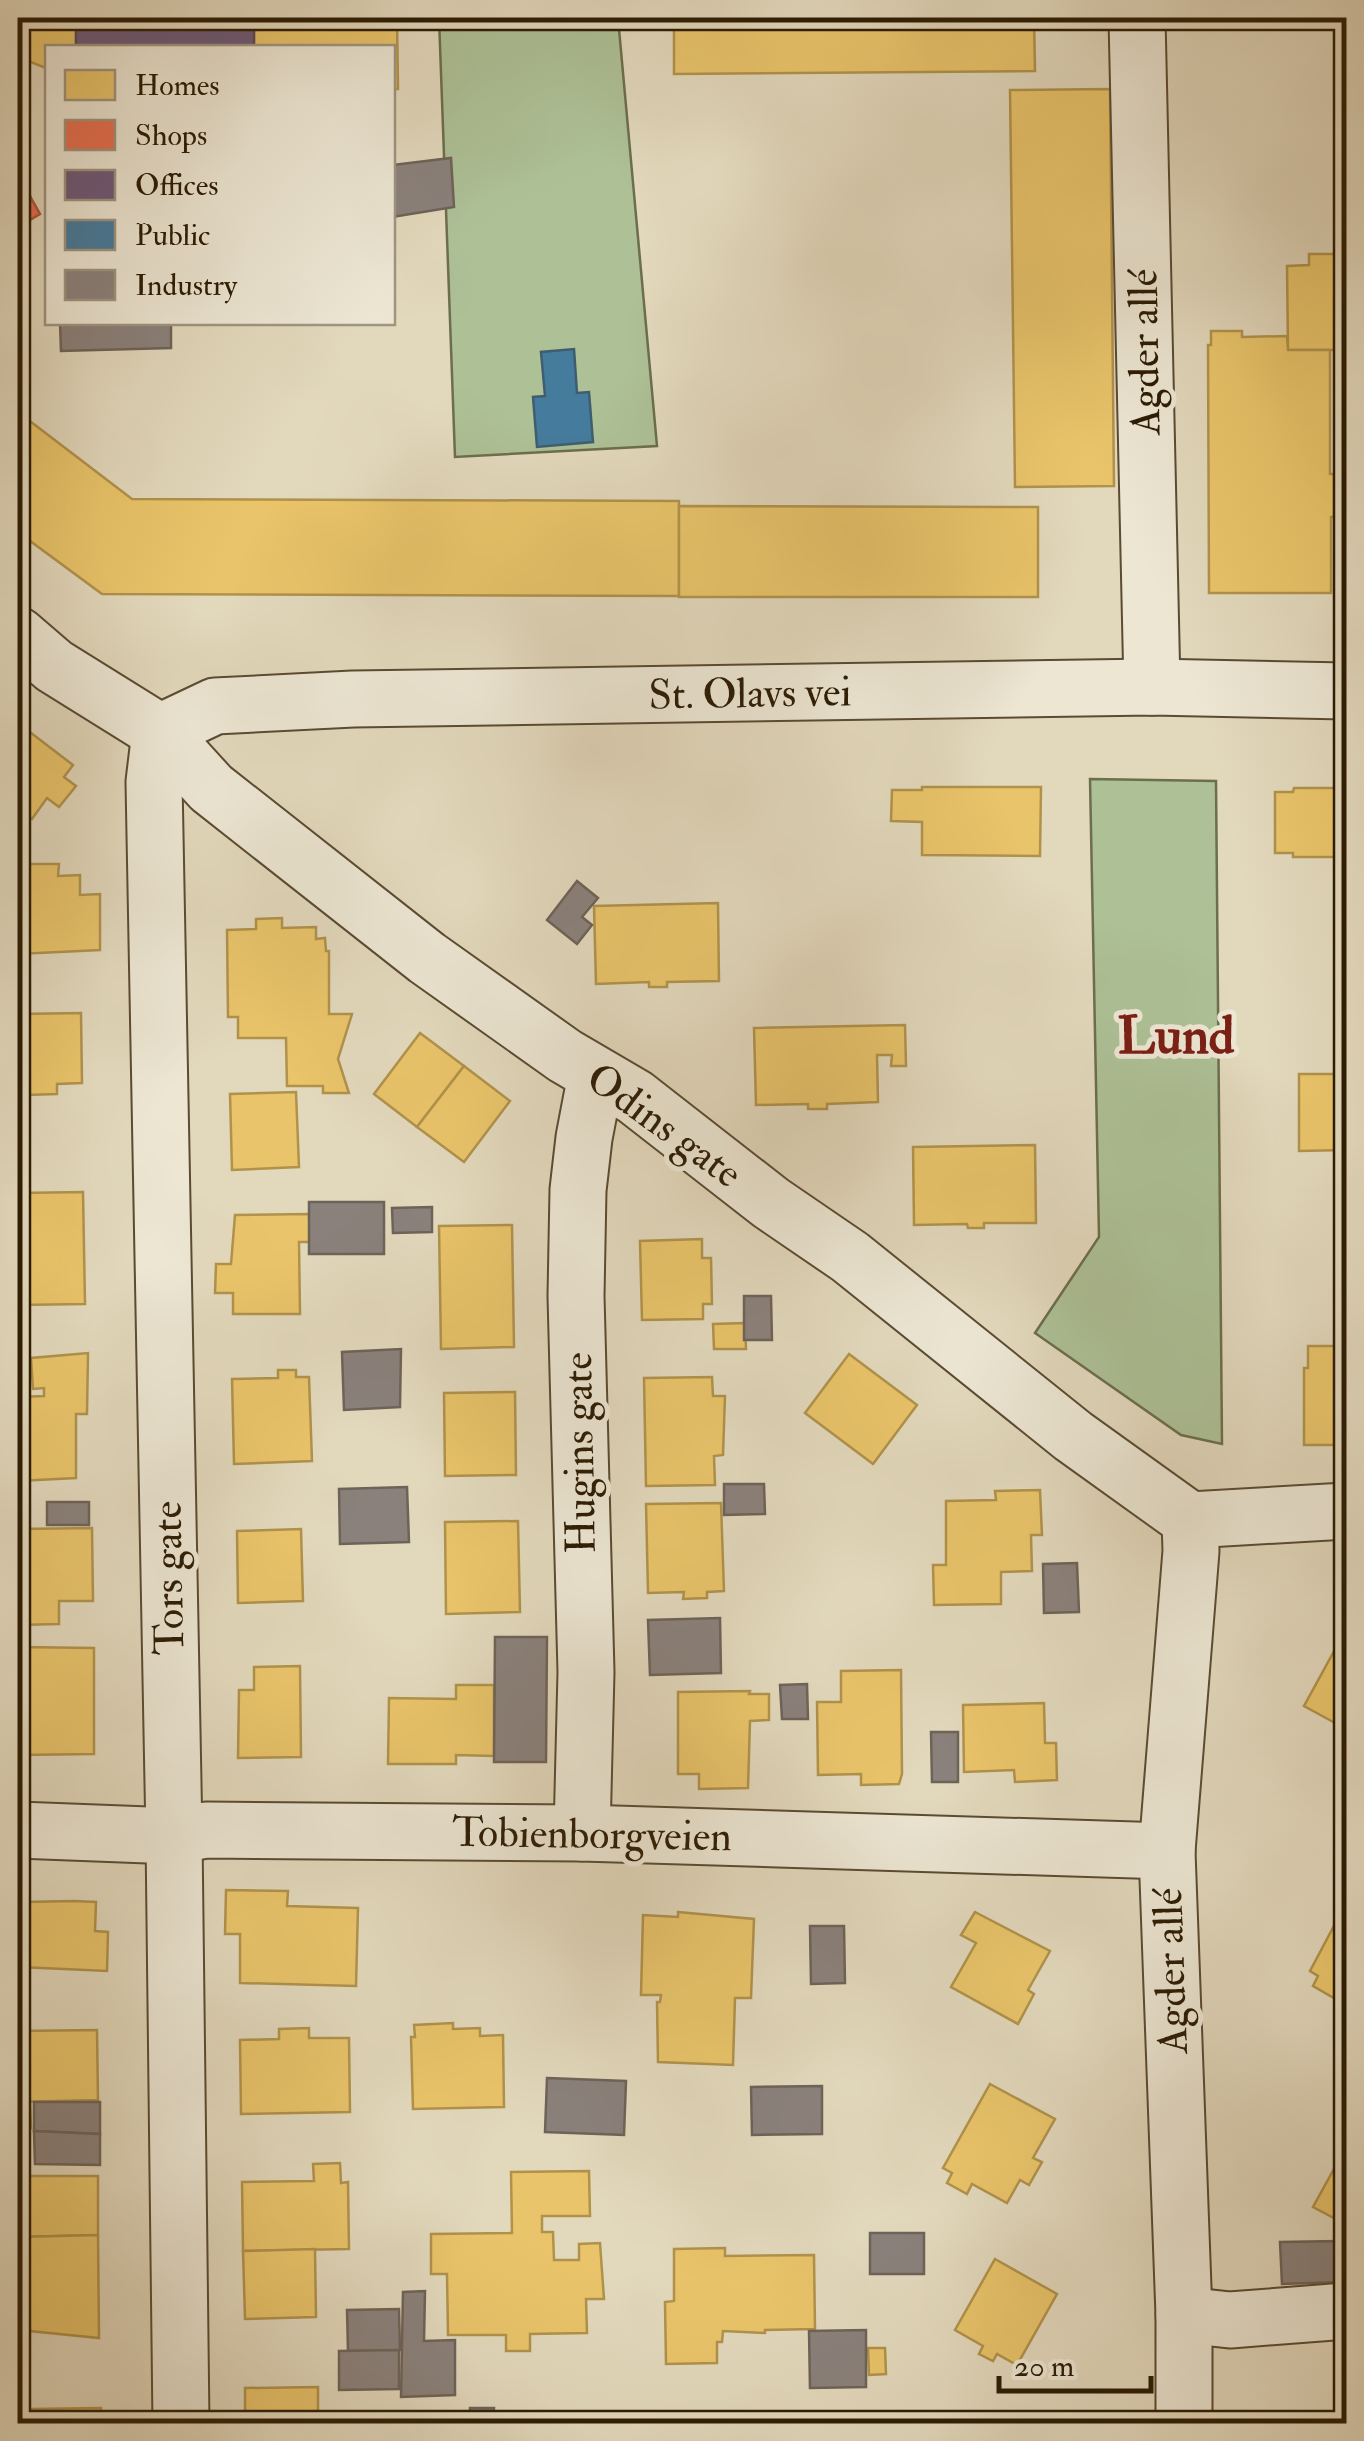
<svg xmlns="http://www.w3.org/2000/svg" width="1364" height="2441" viewBox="0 0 1364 2441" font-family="'IM FELL Double Pica',serif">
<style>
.green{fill:#adc096;stroke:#6c6e4d;stroke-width:2.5}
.homes{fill:#e9c46a;stroke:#b0924b;stroke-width:2.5}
.shops{fill:#e76f51;stroke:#af563a;stroke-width:2.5}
.offices{fill:#6d597a;stroke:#5a4757;stroke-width:2.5}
.public{fill:#457b9d;stroke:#3e5e6f;stroke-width:2.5}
.industry{fill:#8a817c;stroke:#6e6358;stroke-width:2.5}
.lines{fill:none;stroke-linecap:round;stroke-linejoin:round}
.minor-casing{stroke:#5a4b32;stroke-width:59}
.minor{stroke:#ece6d3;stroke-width:55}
.labels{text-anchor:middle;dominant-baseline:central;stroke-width:10;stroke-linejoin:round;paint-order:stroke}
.street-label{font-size:42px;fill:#2c1c04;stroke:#ece6d3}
.district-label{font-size:52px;font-weight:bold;fill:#7a1f14;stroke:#ece6d3}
</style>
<rect width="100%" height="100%" fill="#e2d8bc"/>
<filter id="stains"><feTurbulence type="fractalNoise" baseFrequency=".002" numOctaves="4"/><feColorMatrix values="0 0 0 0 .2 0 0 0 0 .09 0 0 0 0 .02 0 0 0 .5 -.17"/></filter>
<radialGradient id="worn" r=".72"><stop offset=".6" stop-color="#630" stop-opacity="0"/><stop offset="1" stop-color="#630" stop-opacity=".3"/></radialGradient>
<g class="green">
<path d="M439 18H618L657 446 455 457Z"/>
<path d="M1090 779 1216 781 1222 1444 1181 1435 1035 1333 1099 1237Z"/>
</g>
<g class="homes">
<path d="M18 18H76V48H48V69L18 57Z"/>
<path d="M254 18H397L398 89H392V48H254Z"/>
<path d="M674 18H1034L1035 71 674 74Z"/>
<path d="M1110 89 1114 486 1015 487 1010 90Z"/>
<path d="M1309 254H1346V350H1288L1287 266 1309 265Z"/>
<path d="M1211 331H1242V337L1287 336 1288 350H1330V474H1341L1340 485H1346V515L1331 517V593H1209L1208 345H1211Z"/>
<path d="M18 412 132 499 679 501V596L102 594 18 532Z"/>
<path d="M679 506 1038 507V597H679Z"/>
<path d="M18 723 73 765 64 777 76 786 59 807 47 798 32 819 18 808Z"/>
<path d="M922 787H1041L1040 856 922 855V822L891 821 892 790H922Z"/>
<path d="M1294 788H1346V857H1293V853H1275V792H1293Z"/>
<path d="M29 864H59L58 876 80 875V895L100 894V950L18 954V876H29Z"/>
<path d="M718 903 719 981 667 982V987H649V982L596 984 594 906Z"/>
<path d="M282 918V928L316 927V939L325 938 326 951H329V1014H352L338 1059 349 1093H323V1086H287L286 1038H238V1017H228L227 930 256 929V919Z"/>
<path d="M81 1013 82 1083 57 1084V1094L27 1095V1084H18V1014Z"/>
<path d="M905 1025 906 1066H891L892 1055H877L878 1102 827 1104V1109H808V1104L756 1105 754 1028Z"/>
<path d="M420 1033 464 1066 417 1127 374 1094Z"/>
<path d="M464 1066 510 1101 464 1162 417 1127Z"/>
<path d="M1299 1074H1346V1150L1299 1151Z"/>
<path d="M296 1092 299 1167 232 1170 230 1094Z"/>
<path d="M1035 1145 1036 1223H984V1228H968L967 1224 914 1225 913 1147Z"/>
<path d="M83 1192 85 1304 18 1305V1193Z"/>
<path d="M309 1214 310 1242H299L300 1314H233V1293H215L216 1264H231L235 1215Z"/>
<path d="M512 1225 514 1347 441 1349 439 1226Z"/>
<path d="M702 1239V1258H711L712 1304H703V1319L642 1320 640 1241Z"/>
<path d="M745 1323 746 1349H714L713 1324Z"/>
<path d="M1308 1346H1346V1445H1304V1368H1308Z"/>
<path d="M88 1353 87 1414H76V1478L18 1481V1397L44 1396V1388L33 1389 31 1358Z"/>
<path d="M849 1354 917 1405 873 1464 805 1413Z"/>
<path d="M278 1370H296V1377H309L312 1461 234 1464 232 1379 278 1378Z"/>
<path d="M712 1377 713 1396H725L723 1455 714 1456 715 1485 646 1486 644 1378Z"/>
<path d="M515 1392 516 1475 445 1476 444 1393Z"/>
<path d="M1040 1490 1042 1535H1031L1032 1571 1001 1572V1604L934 1605 933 1565H946V1501L996 1500 995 1491Z"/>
<path d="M721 1503 724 1591 707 1592V1598L683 1599 684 1592 648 1593 646 1504Z"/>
<path d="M518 1521 520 1612 446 1614 445 1522Z"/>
<path d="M92 1528 93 1601H59V1624L18 1625V1529Z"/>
<path d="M301 1529 303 1601 238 1603 237 1531Z"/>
<path d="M1344 1633 1346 1634V1729L1304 1706Z"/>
<path d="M20 1647 94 1648V1754L18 1755Z"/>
<path d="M300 1666 301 1757 238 1758 239 1690H254V1667Z"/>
<path d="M901 1670 902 1774 899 1784 861 1785V1774L818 1775 817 1702H841V1671Z"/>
<path d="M456 1685H494V1756L456 1755V1764H388L389 1698 456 1699Z"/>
<path d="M750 1691 749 1694H769V1720L750 1721 748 1788 699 1789V1774H678V1692Z"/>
<path d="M1044 1703 1045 1743H1056L1057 1780 1015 1782 1014 1770 964 1772 963 1705Z"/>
<path d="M226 1890 288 1891 287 1906 358 1908 356 1986 240 1983V1934H225Z"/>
<path d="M74 1901 96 1902 95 1931 108 1932 107 1971 20 1967 23 1902Z"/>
<path d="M1346 1903V2005L1313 1986 1318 1976 1310 1971Z"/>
<path d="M678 1912 754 1919 751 1998H735L733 2065 658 2062 657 2002H660L661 1995H641L643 1915 678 1917Z"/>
<path d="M975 1912 1050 1951 1028 1990 1034 1994 1018 2024 951 1987 976 1943 961 1935Z"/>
<path d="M453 2023V2029L480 2028V2036L503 2035 504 2107 413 2109 411 2037H415L414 2025Z"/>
<path d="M309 2028V2038H349L350 2112 241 2114 240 2040 279 2039V2029Z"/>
<path d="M97 2030 98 2100 18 2102V2031Z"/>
<path d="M990 2084 1055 2119 1033 2158 1042 2162 1029 2185 1020 2180 1007 2203 972 2184 967 2194 947 2183 952 2173 943 2168Z"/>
<path d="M30 2104 31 2128 18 2129V2105Z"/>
<path d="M1346 2147V2237L1340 2234 1345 2224 1313 2207Z"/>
<path d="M340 2163 341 2183 348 2182 349 2249 243 2251 242 2182 314 2181 313 2164Z"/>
<path d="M589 2171 590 2216H542V2232H553L554 2260H579V2244L600 2243 604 2299H586L587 2333 530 2334V2351H506V2335H448L447 2274H431V2234L512 2233 511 2172Z"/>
<path d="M18 2176H98V2235L18 2237Z"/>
<path d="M98 2235 99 2338 30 2331 28 2284H18V2237Z"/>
<path d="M725 2248V2256L814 2255 815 2329 765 2330V2333L723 2331 722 2342H717V2363L666 2364 665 2302 674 2301V2249Z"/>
<path d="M315 2249 316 2317 245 2319 243 2251Z"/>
<path d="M995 2259 1057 2294 1017 2365 997 2354 993 2361 979 2354 983 2346 955 2330Z"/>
<path d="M868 2348H885L886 2374 869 2375Z"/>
<path d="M318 2387V2424H245V2388Z"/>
<path d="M101 2408V2424H30V2409Z"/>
</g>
<path class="shops" d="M30 196 40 214 18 227V203Z"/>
<rect class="offices" x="76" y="18" width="178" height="30"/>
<path class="public" d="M574 349 577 393 589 392 593 442 537 447 533 397 545 396 541 352Z"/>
<g class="industry">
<path d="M451 158 454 207 392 217V165Z"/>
<path d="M60 322H171V348L61 351Z"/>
<path d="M577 881 598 898 582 917 592 925 577 944 547 920Z"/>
<rect x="309" y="1202" width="75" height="52"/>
<path d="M432 1207V1232L393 1233 392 1208Z"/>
<path d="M744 1296H771L772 1340H744Z"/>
<path d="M401 1349 400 1407 344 1410 342 1352Z"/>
<path d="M724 1484H764L765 1514 724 1515Z"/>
<path d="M407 1487 409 1542 340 1544 339 1489Z"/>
<rect x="47" y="1502" width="42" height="23"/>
<path d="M1077 1563 1079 1612 1044 1613 1043 1564Z"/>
<path d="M720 1618 721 1673 650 1675 648 1620Z"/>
<path d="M495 1637H547L546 1762H494Z"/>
<path d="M807 1684 808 1719H782L780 1685Z"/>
<path d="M931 1732H958V1782H932Z"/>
<path d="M810 1926H844L845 1983 811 1984Z"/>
<path d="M547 2078 626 2081 624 2135 545 2132Z"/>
<path d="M822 2086V2134L752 2135 751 2087Z"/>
<path d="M34 2102H100V2134L34 2131Z"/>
<path d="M34 2131 100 2134V2165L35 2164Z"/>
<rect x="870" y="2233" width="54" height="41"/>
<path d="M1338 2241 1339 2282 1282 2284 1280 2242Z"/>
<path d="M425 2291 424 2341 455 2340V2395L401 2397 403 2292Z"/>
<path d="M399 2309 400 2350 348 2351 347 2310Z"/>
<path d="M866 2330V2387L810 2388 809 2331Z"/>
<path d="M399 2350V2389L339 2390V2351Z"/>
<path d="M470 2408H494L493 2424H469Z"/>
</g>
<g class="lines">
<g class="minor-casing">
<g id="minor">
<path d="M1137 18 1152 687"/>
<path d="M18 635 54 666 160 732 211 788 427 958 565 1056 635 1097 771 1203 850 1257 1073 1436 1190 1520 1346 1511"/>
<path d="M18 1830 174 1836 206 1830 582 1833 1167 1851"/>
<path d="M582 1833 586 1672 576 1296 578 1190 584 1138 596 1075"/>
<path d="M1184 2315 1230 2320 1346 2311"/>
<path d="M181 2424 174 1836 154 782 160 732 215 706 353 699 1152 687 1346 691"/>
<path d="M1184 2424V2315L1167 1851 1191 1551 1190 1520"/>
</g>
</g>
<use href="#minor" class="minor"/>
</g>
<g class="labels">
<g class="street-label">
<text transform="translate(1145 352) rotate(-91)">Agder allé</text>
<text transform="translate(750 694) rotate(-1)">St. Olavs vei</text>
<text transform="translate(664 1126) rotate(36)">Odins gate</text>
<text transform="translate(580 1453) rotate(-91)">Hugins gate</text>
<text transform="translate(169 1578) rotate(-91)">Tors gate</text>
<text transform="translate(592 1835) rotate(1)">Tobienborgveien</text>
<text transform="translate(1171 1971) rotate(-92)">Agder allé</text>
</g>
<g class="district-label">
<text x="1176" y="1036">Lund</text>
</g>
</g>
<rect width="1364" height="2441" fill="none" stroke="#e2d8bc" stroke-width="60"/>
<rect x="20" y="20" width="1324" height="2401" fill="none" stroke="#2c1c04" stroke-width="5"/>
<rect x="30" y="30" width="1304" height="2381" fill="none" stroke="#2c1c04" stroke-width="2.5"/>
<rect x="45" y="45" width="350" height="280" fill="#ece6d3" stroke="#9f9580" stroke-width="2.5"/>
<rect x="65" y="70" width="50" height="30" fill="#e9c46a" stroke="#9f9580" stroke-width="2.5"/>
<text x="135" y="95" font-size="30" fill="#2c1c04">Homes</text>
<rect x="65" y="120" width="50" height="30" fill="#e76f51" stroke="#9f9580" stroke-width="2.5"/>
<text x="135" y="145" font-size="30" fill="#2c1c04">Shops</text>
<rect x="65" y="170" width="50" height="30" fill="#6d597a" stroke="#9f9580" stroke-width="2.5"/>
<text x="135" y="195" font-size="30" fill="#2c1c04">Offices</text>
<rect x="65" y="220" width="50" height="30" fill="#457b9d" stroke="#9f9580" stroke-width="2.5"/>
<text x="135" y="245" font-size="30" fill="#2c1c04">Public</text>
<rect x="65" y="270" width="50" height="30" fill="#8a817c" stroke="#9f9580" stroke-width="2.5"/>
<text x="135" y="295" font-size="30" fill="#2c1c04">Industry</text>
<path d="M999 2376v15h152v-15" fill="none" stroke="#2c1c04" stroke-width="5"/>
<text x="1014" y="2376" font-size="30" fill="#2c1c04" stroke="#ece6d3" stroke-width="8" paint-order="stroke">20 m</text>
<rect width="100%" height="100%" filter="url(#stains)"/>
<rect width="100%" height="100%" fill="url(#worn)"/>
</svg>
